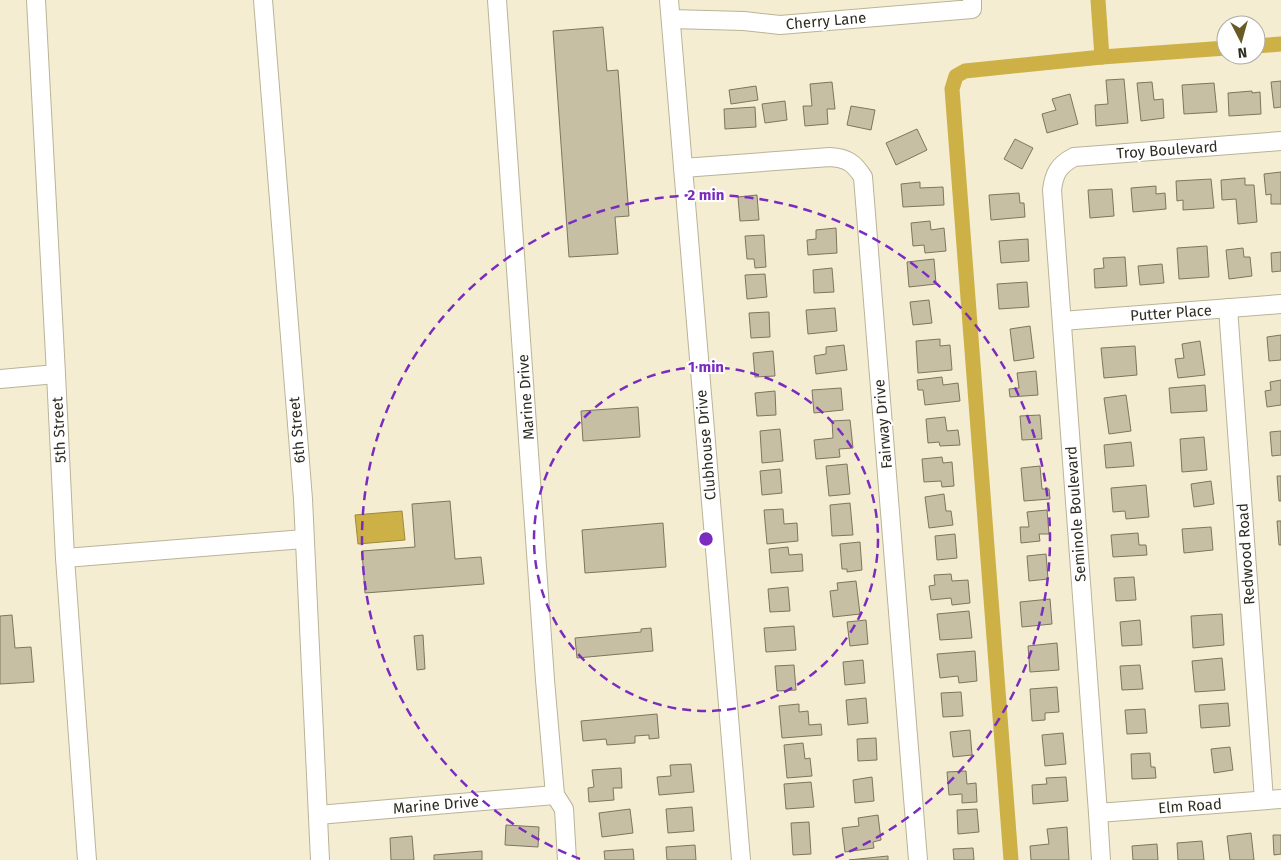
<svg xmlns="http://www.w3.org/2000/svg" width="1281" height="860" viewBox="0 0 1281 860" font-family="'Fira Sans',sans-serif">
<style>
.water{fill:#cdb147;stroke:#9e893c}
.lines{fill:none;stroke-linecap:round;stroke-linejoin:round}
.canal{stroke:#cdb147;stroke-width:15}
.building{fill:#c6bfa4;stroke:#7d765d}
.minor-casing{stroke:#bab398;stroke-width:20}
.minor{stroke:#fff;stroke-width:18}
.ring{fill:none;stroke:#7b2cbf;stroke-width:2.5;stroke-dasharray:9 6}
.labels{text-anchor:middle;dominant-baseline:central;stroke-width:4;stroke-linejoin:round;paint-order:stroke}
.street-label{font-size:15px;fill:#2f2d22;stroke:#fff}
.centre{fill:#7b2cbf;stroke:#fff;stroke-width:2.5}
.ring-label{font-size:15px;text-anchor:middle;font-weight:bold;fill:#7b2cbf;stroke:#fff;stroke-width:4;stroke-linejoin:round;paint-order:stroke}
</style>
<rect width="100%" height="100%" fill="#f4edd1"/>
<path class="water" d="M402 511 405 540 358 544 355 515Z"/>
<g class="lines">
<g class="canal">
<path d="M1098 0 1102 57"/>
<path d="M1256 46 1281 44"/>
<path d="M1011 860 952 89 956 76 965 71 1102 57 1226 48"/>
</g>
</g>
<g class="building">
<path d="M603 27 607 71 618 70 629 216 615 217 618 254 569 257 553 31Z"/>
<path d="M1124 79 1128 123 1096 126 1095 105 1108 104 1106 80Z"/>
<path d="M1281 81V107L1274 108 1271 82Z"/>
<path d="M832 82 835 109H827L828 124 805 126 803 106H812L810 84Z"/>
<path d="M1152 82 1154 100 1163 99 1164 118 1141 121 1137 83Z"/>
<path d="M1214 83 1217 112 1184 114 1182 85Z"/>
<path d="M756 86 758 100 731 104 729 90Z"/>
<path d="M1252 91V93L1260 92 1261 114 1229 116 1228 93Z"/>
<path d="M1070 94 1078 124 1047 133 1042 114 1056 110 1052 99Z"/>
<path d="M785 101 787 120 765 123 762 104Z"/>
<path d="M851 106 875 110 871 130 847 125Z"/>
<path d="M755 107 756 127 725 129 724 109Z"/>
<path d="M917 129 927 150 896 165 886 143Z"/>
<path d="M1015 139 1033 148 1022 169 1004 159Z"/>
<path d="M1281 172V204H1271V194L1266 195 1264 174Z"/>
<path d="M1245 178V185H1254L1257 222 1238 224 1236 199 1222 200 1221 180Z"/>
<path d="M1211 179 1214 208 1183 210V200L1177 201 1176 181Z"/>
<path d="M920 182V188L943 187 944 205 903 207 901 184Z"/>
<path d="M1156 186V194L1165 193 1166 209 1133 212 1131 188Z"/>
<path d="M1112 189 1114 216 1090 218 1088 190Z"/>
<path d="M1019 193 1020 203H1024L1025 217 991 220 989 195Z"/>
<path d="M757 195 759 220 740 221 738 197Z"/>
<path d="M930 221 931 230 944 228 946 251 925 253 924 245 913 246 911 223Z"/>
<path d="M836 228 837 253 808 255 807 240 816 239V230Z"/>
<path d="M764 235 766 267 755 268 754 259H747L745 236Z"/>
<path d="M1028 239 1029 261 1001 263 999 241Z"/>
<path d="M1207 246 1209 277 1179 279 1177 248Z"/>
<path d="M1243 248 1244 257H1250L1252 276 1229 279 1226 250Z"/>
<path d="M1281 252V271L1272 272 1271 253Z"/>
<path d="M1125 257 1127 286 1095 288 1094 269 1104 268 1103 258Z"/>
<path d="M934 259 936 284 909 287 907 262Z"/>
<path d="M1162 264 1164 283 1140 285 1138 266Z"/>
<path d="M832 268 834 292 814 293 813 270Z"/>
<path d="M765 274 767 297 747 299 745 275Z"/>
<path d="M1027 282 1029 307 999 309 997 284Z"/>
<path d="M929 300 932 323 913 325 910 302Z"/>
<path d="M835 308 837 331 808 334 806 310Z"/>
<path d="M769 312 770 337 751 338 749 313Z"/>
<path d="M1030 326 1034 358 1014 361 1010 329Z"/>
<path d="M1281 335V360L1269 361 1267 337Z"/>
<path d="M940 339V346L950 345 952 370 918 373 916 341Z"/>
<path d="M1200 341 1205 375 1178 378 1175 359 1184 358 1182 344Z"/>
<path d="M844 345 847 370 816 374 814 356 826 354V347Z"/>
<path d="M1135 346 1137 375 1104 378 1101 348Z"/>
<path d="M773 351 775 376 755 377 753 353Z"/>
<path d="M1036 371 1038 395 1010 397 1009 389 1019 388 1017 373Z"/>
<path d="M942 377 943 385 958 383 960 401 925 405 923 390H918L917 380Z"/>
<path d="M1281 380V405L1267 407 1265 391 1271 390 1270 382Z"/>
<path d="M1205 385 1207 411 1171 413 1169 388Z"/>
<path d="M841 388 843 410 814 413 812 390Z"/>
<path d="M775 391 776 415 757 416 755 393Z"/>
<path d="M1126 395 1131 431 1109 434 1104 398Z"/>
<path d="M638 407 640 437 583 441 581 411Z"/>
<path d="M1040 415 1042 439 1022 440 1020 416Z"/>
<path d="M945 417 947 431 958 430 960 445 940 446 939 442 928 443 926 419Z"/>
<path d="M850 420 853 448 839 449 840 457 816 459 814 440 833 438 832 421Z"/>
<path d="M780 429 783 461 762 463 760 431Z"/>
<path d="M1281 431V455L1272 456 1270 432Z"/>
<path d="M1204 437 1207 470 1182 472 1180 439Z"/>
<path d="M1131 442 1134 466 1106 468 1104 445Z"/>
<path d="M942 457 943 463 952 462 954 486 942 487 941 481 924 482 922 459Z"/>
<path d="M847 464 850 494 829 496 826 466Z"/>
<path d="M1040 466 1042 489H1049L1050 499 1024 501 1021 468Z"/>
<path d="M780 469 782 493 762 495 760 471Z"/>
<path d="M1277 476H1281V501H1279Z"/>
<path d="M1211 481 1214 504 1194 507 1191 484Z"/>
<path d="M1146 485 1149 517 1126 519 1125 511 1113 512 1111 488Z"/>
<path d="M944 494 946 511H951L953 525 929 528 925 497Z"/>
<path d="M450 501 455 559 481 557 484 584 365 593 362 551 415 547 412 504Z"/>
<path d="M850 503 853 535 832 536 830 505Z"/>
<path d="M783 509 784 524 797 523 798 541 767 544 764 510Z"/>
<path d="M1047 510 1049 534H1039L1040 541 1021 543 1020 527H1029L1027 512Z"/>
<path d="M1277 521H1281V545H1279Z"/>
<path d="M663 523 666 567 585 573 582 530Z"/>
<path d="M1211 527 1213 550 1184 553 1182 529Z"/>
<path d="M1138 533 1139 545H1146L1147 555 1113 557 1111 535Z"/>
<path d="M955 534 957 558 937 560 935 536Z"/>
<path d="M860 542 862 570 847 572V569H842L840 544Z"/>
<path d="M788 547 789 555 802 554 803 571 771 573 769 549Z"/>
<path d="M1046 554 1048 579 1029 581 1027 556Z"/>
<path d="M951 574 952 581 968 580 970 603 952 605 951 598 931 600 929 586 935 585 934 575Z"/>
<path d="M1134 577 1136 600 1116 601 1114 578Z"/>
<path d="M856 581 860 614 833 617 830 591 838 590 837 583Z"/>
<path d="M788 587 790 611 770 612 768 589Z"/>
<path d="M1050 599 1052 624 1022 627 1020 602Z"/>
<path d="M969 611 972 638 940 640 937 614Z"/>
<path d="M1222 614 1224 645 1193 648 1191 616Z"/>
<path d="M12 615 15 648 31 647 34 682 0 684V616Z"/>
<path d="M866 620 868 644 850 646 847 622Z"/>
<path d="M1140 620 1142 645 1122 646 1120 622Z"/>
<path d="M794 626 796 650 766 652 764 628Z"/>
<path d="M651 628 653 651 577 658 575 638 641 632V629Z"/>
<path d="M423 635 425 669 417 670 414 636Z"/>
<path d="M1057 643 1059 670 1030 672 1028 646Z"/>
<path d="M975 651 977 681 959 683 958 676 940 678 937 654Z"/>
<path d="M1222 658 1225 690 1195 692 1192 661Z"/>
<path d="M863 660 865 683 845 685 843 662Z"/>
<path d="M794 665 796 690 777 691 775 666Z"/>
<path d="M1140 665 1143 689 1122 690 1120 666Z"/>
<path d="M1057 687 1059 712 1045 713V720L1032 721 1030 689Z"/>
<path d="M961 692 963 716 943 717 941 693Z"/>
<path d="M866 698 868 723 848 725 846 700Z"/>
<path d="M1228 703 1230 726 1201 728 1199 705Z"/>
<path d="M799 704V712L808 711 809 725 821 724 822 735 782 738 779 706Z"/>
<path d="M1145 709 1147 733 1127 734 1125 710Z"/>
<path d="M657 714 659 738 649 739V735L635 736V743L607 745 606 739 583 741 581 721Z"/>
<path d="M970 730 972 755 953 757 950 732Z"/>
<path d="M1063 733 1066 764 1045 766 1042 735Z"/>
<path d="M876 738 877 760 858 761 857 739Z"/>
<path d="M803 743 805 759 810 758 812 776 787 778 784 745Z"/>
<path d="M1230 747 1233 770 1214 773 1211 749Z"/>
<path d="M1150 753 1151 767H1155L1156 778 1132 779 1131 754Z"/>
<path d="M691 764 694 792 659 795 657 777 671 776 670 765Z"/>
<path d="M621 768 622 788H613L614 800 589 802 588 788 594 787 592 770Z"/>
<path d="M966 771 967 784 976 783 977 802 962 803V794L949 795 947 772Z"/>
<path d="M872 777 874 801 855 803 853 780Z"/>
<path d="M1066 777 1068 801 1033 804 1032 785 1047 784 1046 778Z"/>
<path d="M811 782 814 807 786 809 784 784Z"/>
<path d="M692 807 694 831 668 833 666 809Z"/>
<path d="M630 809 633 833 602 837 599 813Z"/>
<path d="M977 809 979 832 958 834 957 810Z"/>
<path d="M878 815 881 840 873 842 874 848 845 852 842 828 859 826 858 818Z"/>
<path d="M809 822 811 854 793 855 791 823Z"/>
<path d="M506 825 539 827 538 847 505 845Z"/>
<path d="M1067 827 1069 860H1031L1030 846 1049 844 1047 829Z"/>
<path d="M1251 833 1254 860H1230L1227 836Z"/>
<path d="M1273 835H1281V854L1274 855Z"/>
<path d="M412 836 414 860H391L390 838Z"/>
<path d="M1202 841 1204 860H1178L1177 843Z"/>
<path d="M1157 844 1158 860H1133L1132 846Z"/>
<path d="M695 845 696 860H667L666 847Z"/>
<path d="M973 848 974 860H954L953 849Z"/>
<path d="M633 849 634 860H605L604 851Z"/>
<path d="M482 851V860H434V855Z"/>
<path d="M888 856V860H849Z"/>
</g>
<g class="lines">
<g class="minor-casing">
<g id="minor">
<path d="M36 0 56 374 65 558 87 860"/>
<path d="M263 0 303 499 320 860"/>
<path d="M497 0 545 680 555 795 564 809 567 860"/>
<path d="M669 0 741 860"/>
<path d="M671 19 744 21 780 25 972 9V0"/>
<path d="M683 168 830 157C847 158 854 163 863 177L918 860"/>
<path d="M1228 308 1264 800"/>
<path d="M1062 321 1281 304"/>
<path d="M0 379 56 374"/>
<path d="M65 558 304 539"/>
<path d="M1098 813 1281 799"/>
<path d="M318 815 555 795"/>
<path d="M1101 860 1098 813 1052 190C1054 173 1059 165 1074 157L1281 141"/>
</g>
</g>
<use href="#minor" class="minor"/>
</g>
<g class="ring">
<circle cx="706" cy="539" r="172"/>
<path d="M580 859A344 344 0 1 1 832 859"/>
</g>
<g class="labels">
<g class="street-label">
<text transform="translate(826 21) rotate(-5)">Cherry Lane</text>
<text transform="translate(1167 150) rotate(-4)">Troy Boulevard</text>
<text transform="translate(1171 313) rotate(-4)">Putter Place</text>
<text transform="translate(526 397) rotate(-94)">Marine Drive</text>
<text transform="translate(883 424) rotate(-95)">Fairway Drive</text>
<text transform="translate(59 430) rotate(-93)">5th Street</text>
<text transform="translate(297 430) rotate(-95)">6th Street</text>
<text transform="translate(706 445) rotate(-95)">Clubhouse Drive</text>
<text transform="translate(1076 514) rotate(-94)">Seminole Boulevard</text>
<text transform="translate(1246 554) rotate(-94)">Redwood Road</text>
<text transform="translate(436 805) rotate(-5)">Marine Drive</text>
<text transform="translate(1190 806) rotate(-4)">Elm Road</text>
</g>
</g>
<circle cx="706" cy="539" r="8" class="centre"/>
<g class="ring-label">
<text x="706" y="200">2 min</text>
<text x="706" y="372">1 min</text>
</g>
<g transform="translate(1241 40) rotate(174)"><circle r="24" fill="#ffffff" stroke="#acaba7"/>
<path d="M0-4L9 19L0 12L-9 19Z" fill="#685b28"/>
<text y="-8" font-size="14" font-weight="bold" text-anchor="middle" fill="#2f2d22">N</text>
</g>
</svg>
